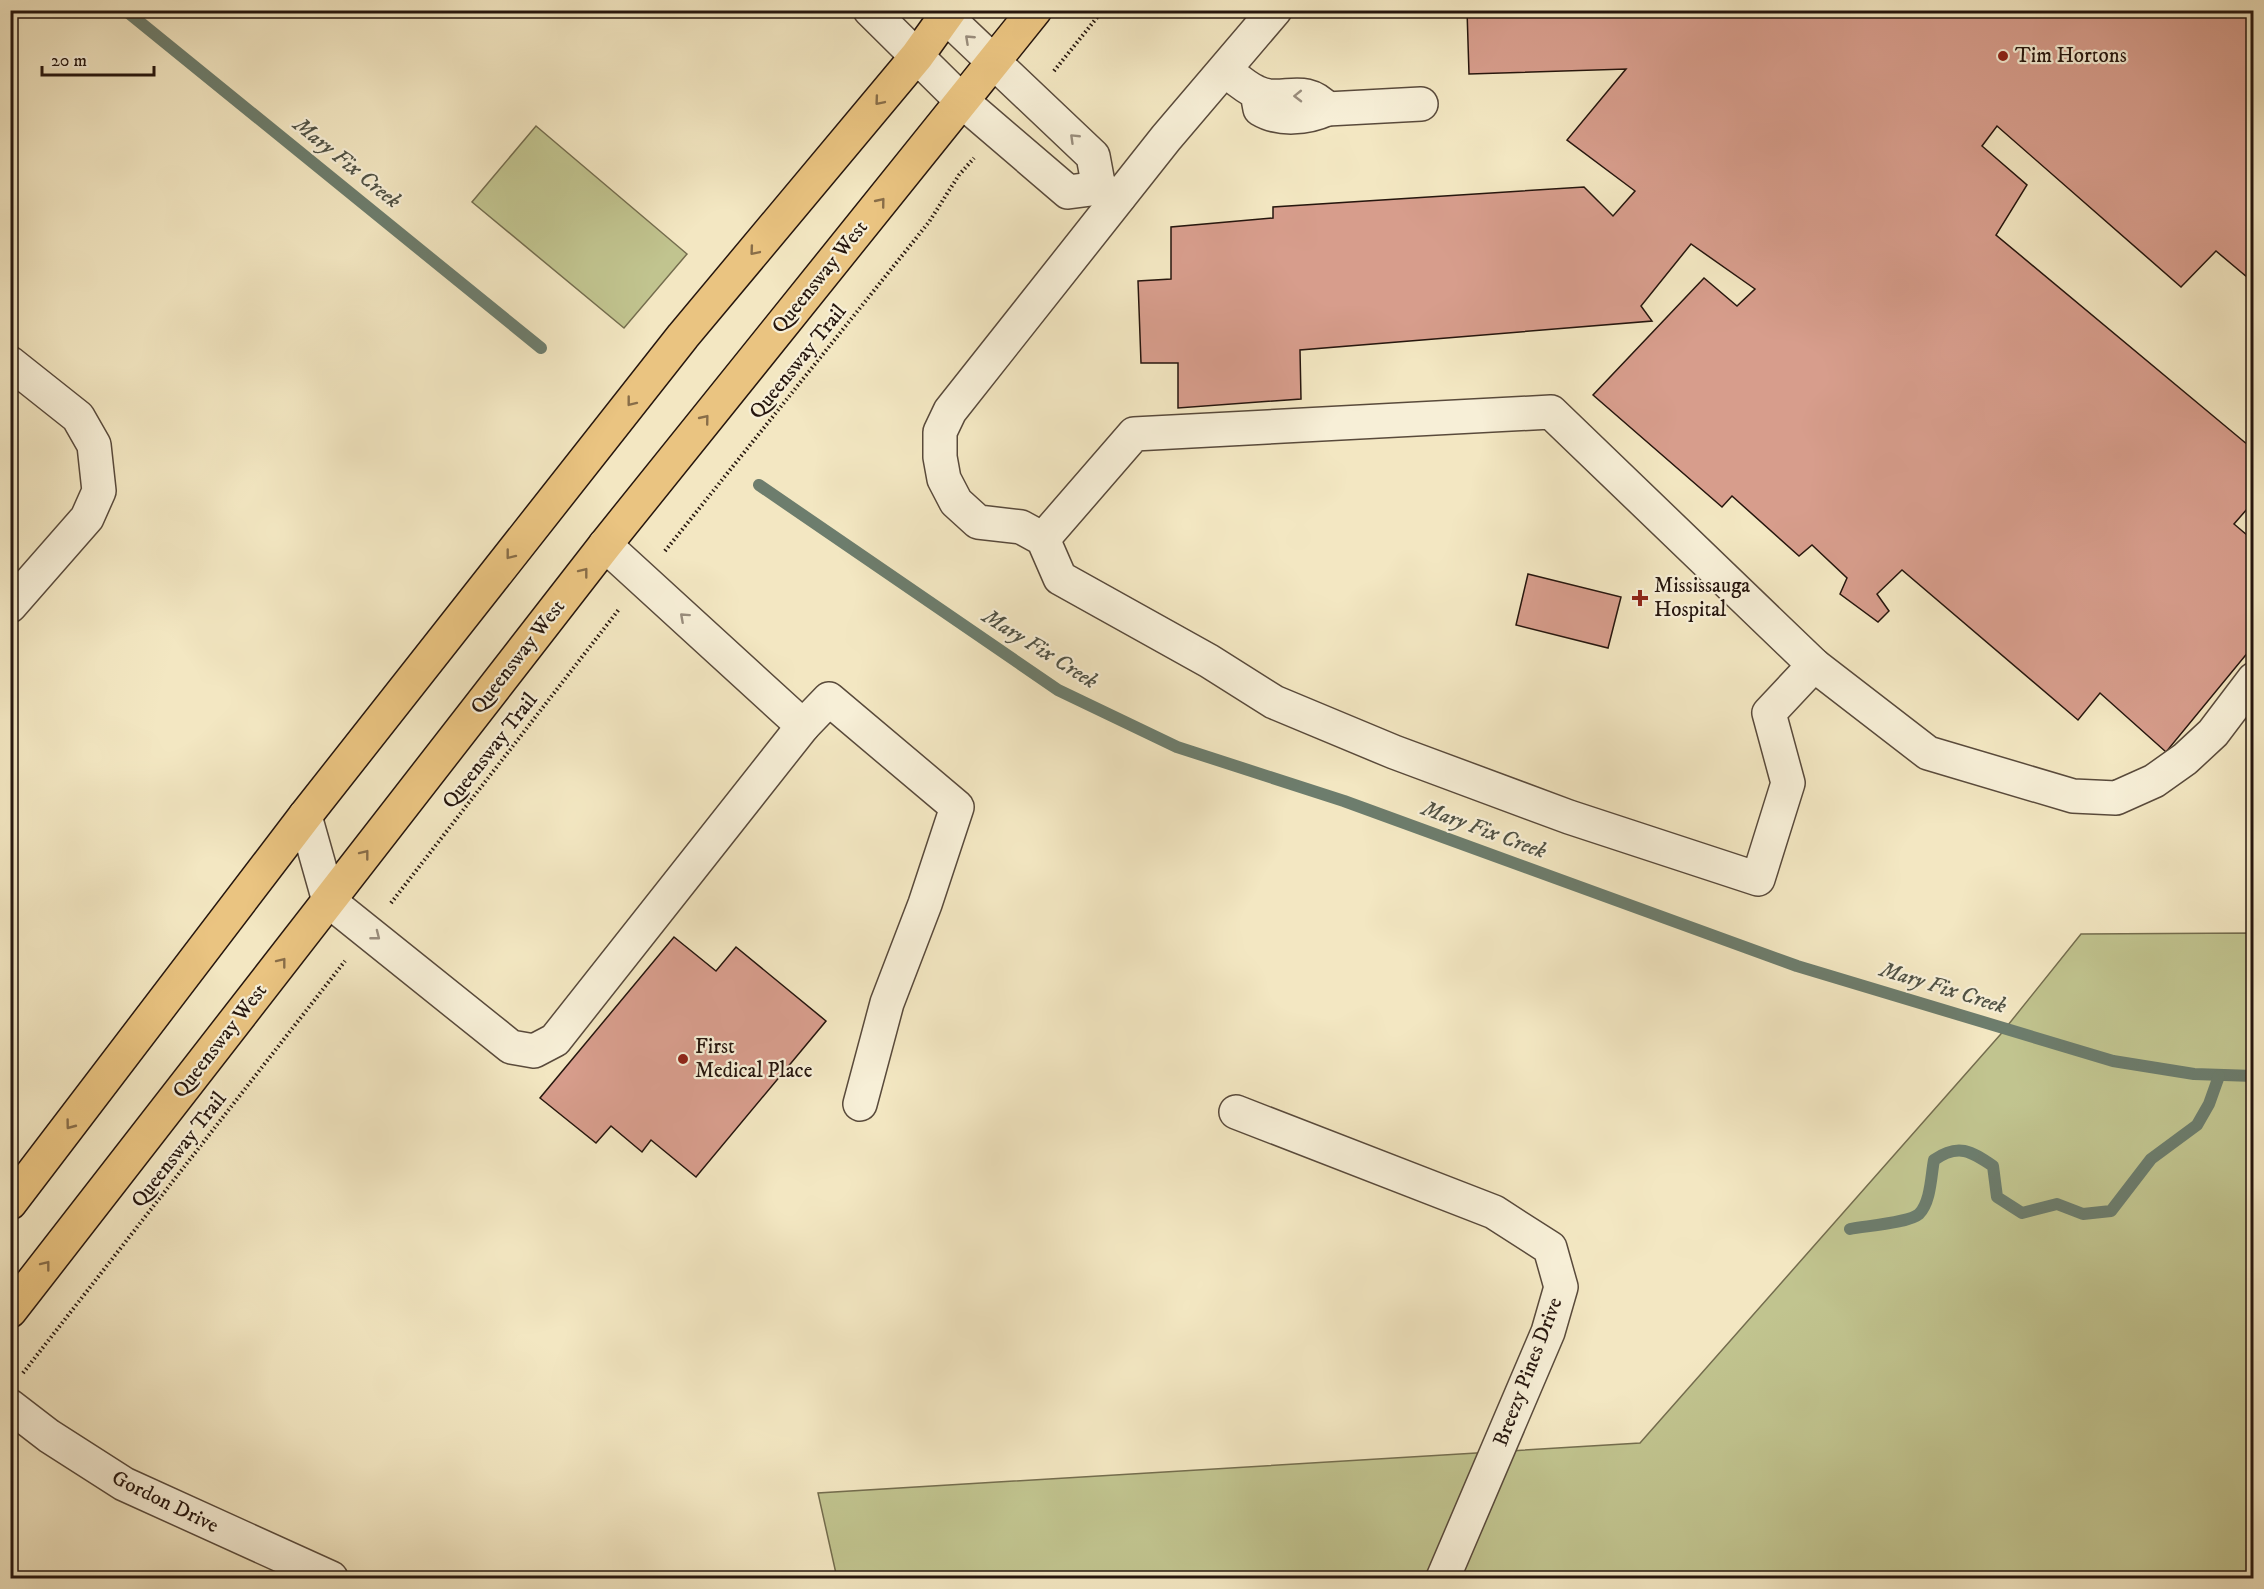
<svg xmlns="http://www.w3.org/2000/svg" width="2264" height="1589" viewBox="0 0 2264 1589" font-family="'IM FELL DW Pica',serif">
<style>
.green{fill:#c1c48f;stroke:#746d4e;stroke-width:1.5}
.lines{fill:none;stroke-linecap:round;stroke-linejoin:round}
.stream{stroke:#6d7d6d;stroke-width:12}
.building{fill:#d79d8c;stroke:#26160e;stroke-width:1.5}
.minor-casing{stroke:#594a3b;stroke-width:36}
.major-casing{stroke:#26160e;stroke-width:36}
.path{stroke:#26160e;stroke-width:4;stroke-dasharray:1.5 3;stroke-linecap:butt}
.minor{stroke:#f7efd7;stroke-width:33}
.major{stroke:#eac481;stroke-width:33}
.oneway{stroke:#998d7d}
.oneway2{stroke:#886d48}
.poi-dot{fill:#8f2418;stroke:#f7efd7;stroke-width:2}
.labels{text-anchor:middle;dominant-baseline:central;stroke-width:4.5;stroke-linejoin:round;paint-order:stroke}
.poi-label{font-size:21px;fill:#26160e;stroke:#f7efd7;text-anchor:start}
.street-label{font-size:21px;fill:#26160e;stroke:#f7efd7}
.water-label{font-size:22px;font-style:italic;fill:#505245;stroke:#f7efd7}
</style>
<rect width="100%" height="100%" fill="#f3e7c2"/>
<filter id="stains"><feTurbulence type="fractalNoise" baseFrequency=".00333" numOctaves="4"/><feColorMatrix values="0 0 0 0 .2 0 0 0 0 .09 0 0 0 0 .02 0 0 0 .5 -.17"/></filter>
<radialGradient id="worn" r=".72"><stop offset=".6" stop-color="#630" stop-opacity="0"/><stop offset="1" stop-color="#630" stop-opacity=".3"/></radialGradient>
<g class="green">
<path d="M536 126 687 254 624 328 472 202Z"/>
<path d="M2253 933V1578H837L818 1493 1640 1443 2000 1035 2081 934Z"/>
</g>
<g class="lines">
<g class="stream">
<path d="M125 10 541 348"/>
<path d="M759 485 1058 690 1177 747 1344 801 1797 966 2113 1061 2194 1074 2254 1076"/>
<path d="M1850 1229C1864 1226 1909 1223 1919 1214 1931 1202 1931 1175 1934 1160 1958 1143 1971 1151 1993 1166L1997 1197 2022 1213 2057 1204 2083 1214 2111 1211 2151 1159 2197 1125 2209 1104 2219 1076"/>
</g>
</g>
<g class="building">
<path d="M1467 10H2254V80L2249 85 2254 89V283L2216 251 2181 287 1997 126 1982 146 2027 185 1996 235 2254 450V501L2234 524 2254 541V645L2166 752 2100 693 2078 720 1902 570 1877 594 1889 611 1878 622 1840 594 1847 578 1812 545 1799 556 1732 496 1722 507 1593 395 1704 278 1737 306 1755 289 1691 244 1641 306 1652 321 1300 350 1301 399 1178 408V363H1141L1138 281 1171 279V227L1273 218V207L1584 187 1613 216 1635 191 1567 140 1626 69 1469 74Z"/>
<path d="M1528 574 1621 597 1608 648 1516 625Z"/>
<path d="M674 937 716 971 736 947 826 1021 696 1177 651 1140 642 1152 611 1126 596 1143 540 1098Z"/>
</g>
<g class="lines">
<g class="minor-casing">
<g id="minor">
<path d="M870 10 963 102 1068 192 1099 188 1119 197"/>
<path d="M939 10 1093 156 1099 188"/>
<path d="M1275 10 1166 138 950 411 940 432V457L944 479 956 502 978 522 1021 527 1043 539 1060 578 1209 661 1274 702 1394 752 1569 817 1758 879 1788 783 1769 713 1814 665"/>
<path d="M1225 70C1234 77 1245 87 1256 92 1282 105 1303 82 1327 109 1307 118 1280 121 1260 109L1257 93"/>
<path d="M1327 109 1421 104"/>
<path d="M10 363 78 417 94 445 99 491 87 518 10 606"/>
<path d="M1043 539 1134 434 1551 412 1814 665 1928 753 2073 796 2116 798 2154 781 2185 759 2213 733 2254 679"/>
<path d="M605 545 803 726 829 699 957 807 925 904 887 1003 860 1104"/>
<path d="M305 816 329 901 511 1047 534 1051 555 1040 803 726"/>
<path d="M1236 1112 1494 1212 1550 1248 1561 1287 1548 1332 1443 1578"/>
<path d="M10 1406 49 1436 124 1484 331 1578"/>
</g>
</g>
<g class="major-casing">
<g id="major">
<path d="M10 1203 305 816 683 336 917 56 950 10"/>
<path d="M10 1311 605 545 1035 10"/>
</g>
</g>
<g class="path">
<path d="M1054 71 1103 10"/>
<path d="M665 551 929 222 959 175 974 158"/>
<path d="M391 903 620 608"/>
<path d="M23 1373 345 961"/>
</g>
<use href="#minor" class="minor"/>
<use href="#major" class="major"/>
</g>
<defs><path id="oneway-chevron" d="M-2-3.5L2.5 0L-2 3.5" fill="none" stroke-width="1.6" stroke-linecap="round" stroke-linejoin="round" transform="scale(1.5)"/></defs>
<g class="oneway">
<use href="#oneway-chevron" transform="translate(969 39) rotate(-137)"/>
<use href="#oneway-chevron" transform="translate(1298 96) rotate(179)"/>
<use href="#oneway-chevron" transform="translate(1074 138) rotate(-136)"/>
<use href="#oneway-chevron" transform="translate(684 617) rotate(-138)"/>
<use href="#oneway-chevron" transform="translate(376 936) rotate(38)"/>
</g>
<g class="oneway2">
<use href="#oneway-chevron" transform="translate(879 101) rotate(130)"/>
<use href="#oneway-chevron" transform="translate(881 202) rotate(-51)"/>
<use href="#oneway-chevron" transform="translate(754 251) rotate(130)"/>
<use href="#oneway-chevron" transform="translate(631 402) rotate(128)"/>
<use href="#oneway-chevron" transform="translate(705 419) rotate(-51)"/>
<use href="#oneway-chevron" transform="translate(510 555) rotate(128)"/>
<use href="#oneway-chevron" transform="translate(584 572) rotate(-52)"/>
<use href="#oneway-chevron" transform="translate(365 854) rotate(-52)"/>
<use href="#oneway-chevron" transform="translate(282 962) rotate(-52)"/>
<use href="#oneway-chevron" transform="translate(70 1125) rotate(127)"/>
<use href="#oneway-chevron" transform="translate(46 1265) rotate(-52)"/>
</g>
<g class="poi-dot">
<circle cx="2003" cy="56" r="6"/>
<path d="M1637 589h6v6h6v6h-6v6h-6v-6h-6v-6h6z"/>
<circle cx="683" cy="1059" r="6"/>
</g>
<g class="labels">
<g class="poi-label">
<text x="2015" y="56">Tim Hortons</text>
<text x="1654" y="586">Mississauga<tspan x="1654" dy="24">Hospital</tspan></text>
<text x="695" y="1047">First<tspan x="695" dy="24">Medical Place</tspan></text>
</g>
<g class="street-label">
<text transform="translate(820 277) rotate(-51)">Queensway West</text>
<text transform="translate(798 362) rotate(-51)">Queensway Trail</text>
<text transform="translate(518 657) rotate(-52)">Queensway West</text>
<text transform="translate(490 751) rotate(-52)">Queensway Trail</text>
<text transform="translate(220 1041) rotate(-52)">Queensway West</text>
<text transform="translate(179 1150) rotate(-52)">Queensway Trail</text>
<text transform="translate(1528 1372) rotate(-69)">Breezy Pines Drive</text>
<text transform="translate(165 1502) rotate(26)">Gordon Drive</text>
</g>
<g class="water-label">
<text transform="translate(347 163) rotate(39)">Mary Fix Creek</text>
<text transform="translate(1040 649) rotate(32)">Mary Fix Creek</text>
<text transform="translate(1484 830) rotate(20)">Mary Fix Creek</text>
<text transform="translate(1943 988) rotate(17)">Mary Fix Creek</text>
</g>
</g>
<rect width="2264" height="1589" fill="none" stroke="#f3e7c2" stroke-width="36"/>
<rect x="12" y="12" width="2240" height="1565" fill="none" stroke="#26160e" stroke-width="3"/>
<rect x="18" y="18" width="2228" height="1553" fill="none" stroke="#26160e" stroke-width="1.5"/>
<path d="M42 66v9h112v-9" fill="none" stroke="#26160e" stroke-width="3"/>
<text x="51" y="66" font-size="18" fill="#26160e" stroke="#f7efd7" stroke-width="4.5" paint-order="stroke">20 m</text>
<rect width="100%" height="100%" filter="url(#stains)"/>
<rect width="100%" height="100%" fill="url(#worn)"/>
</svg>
